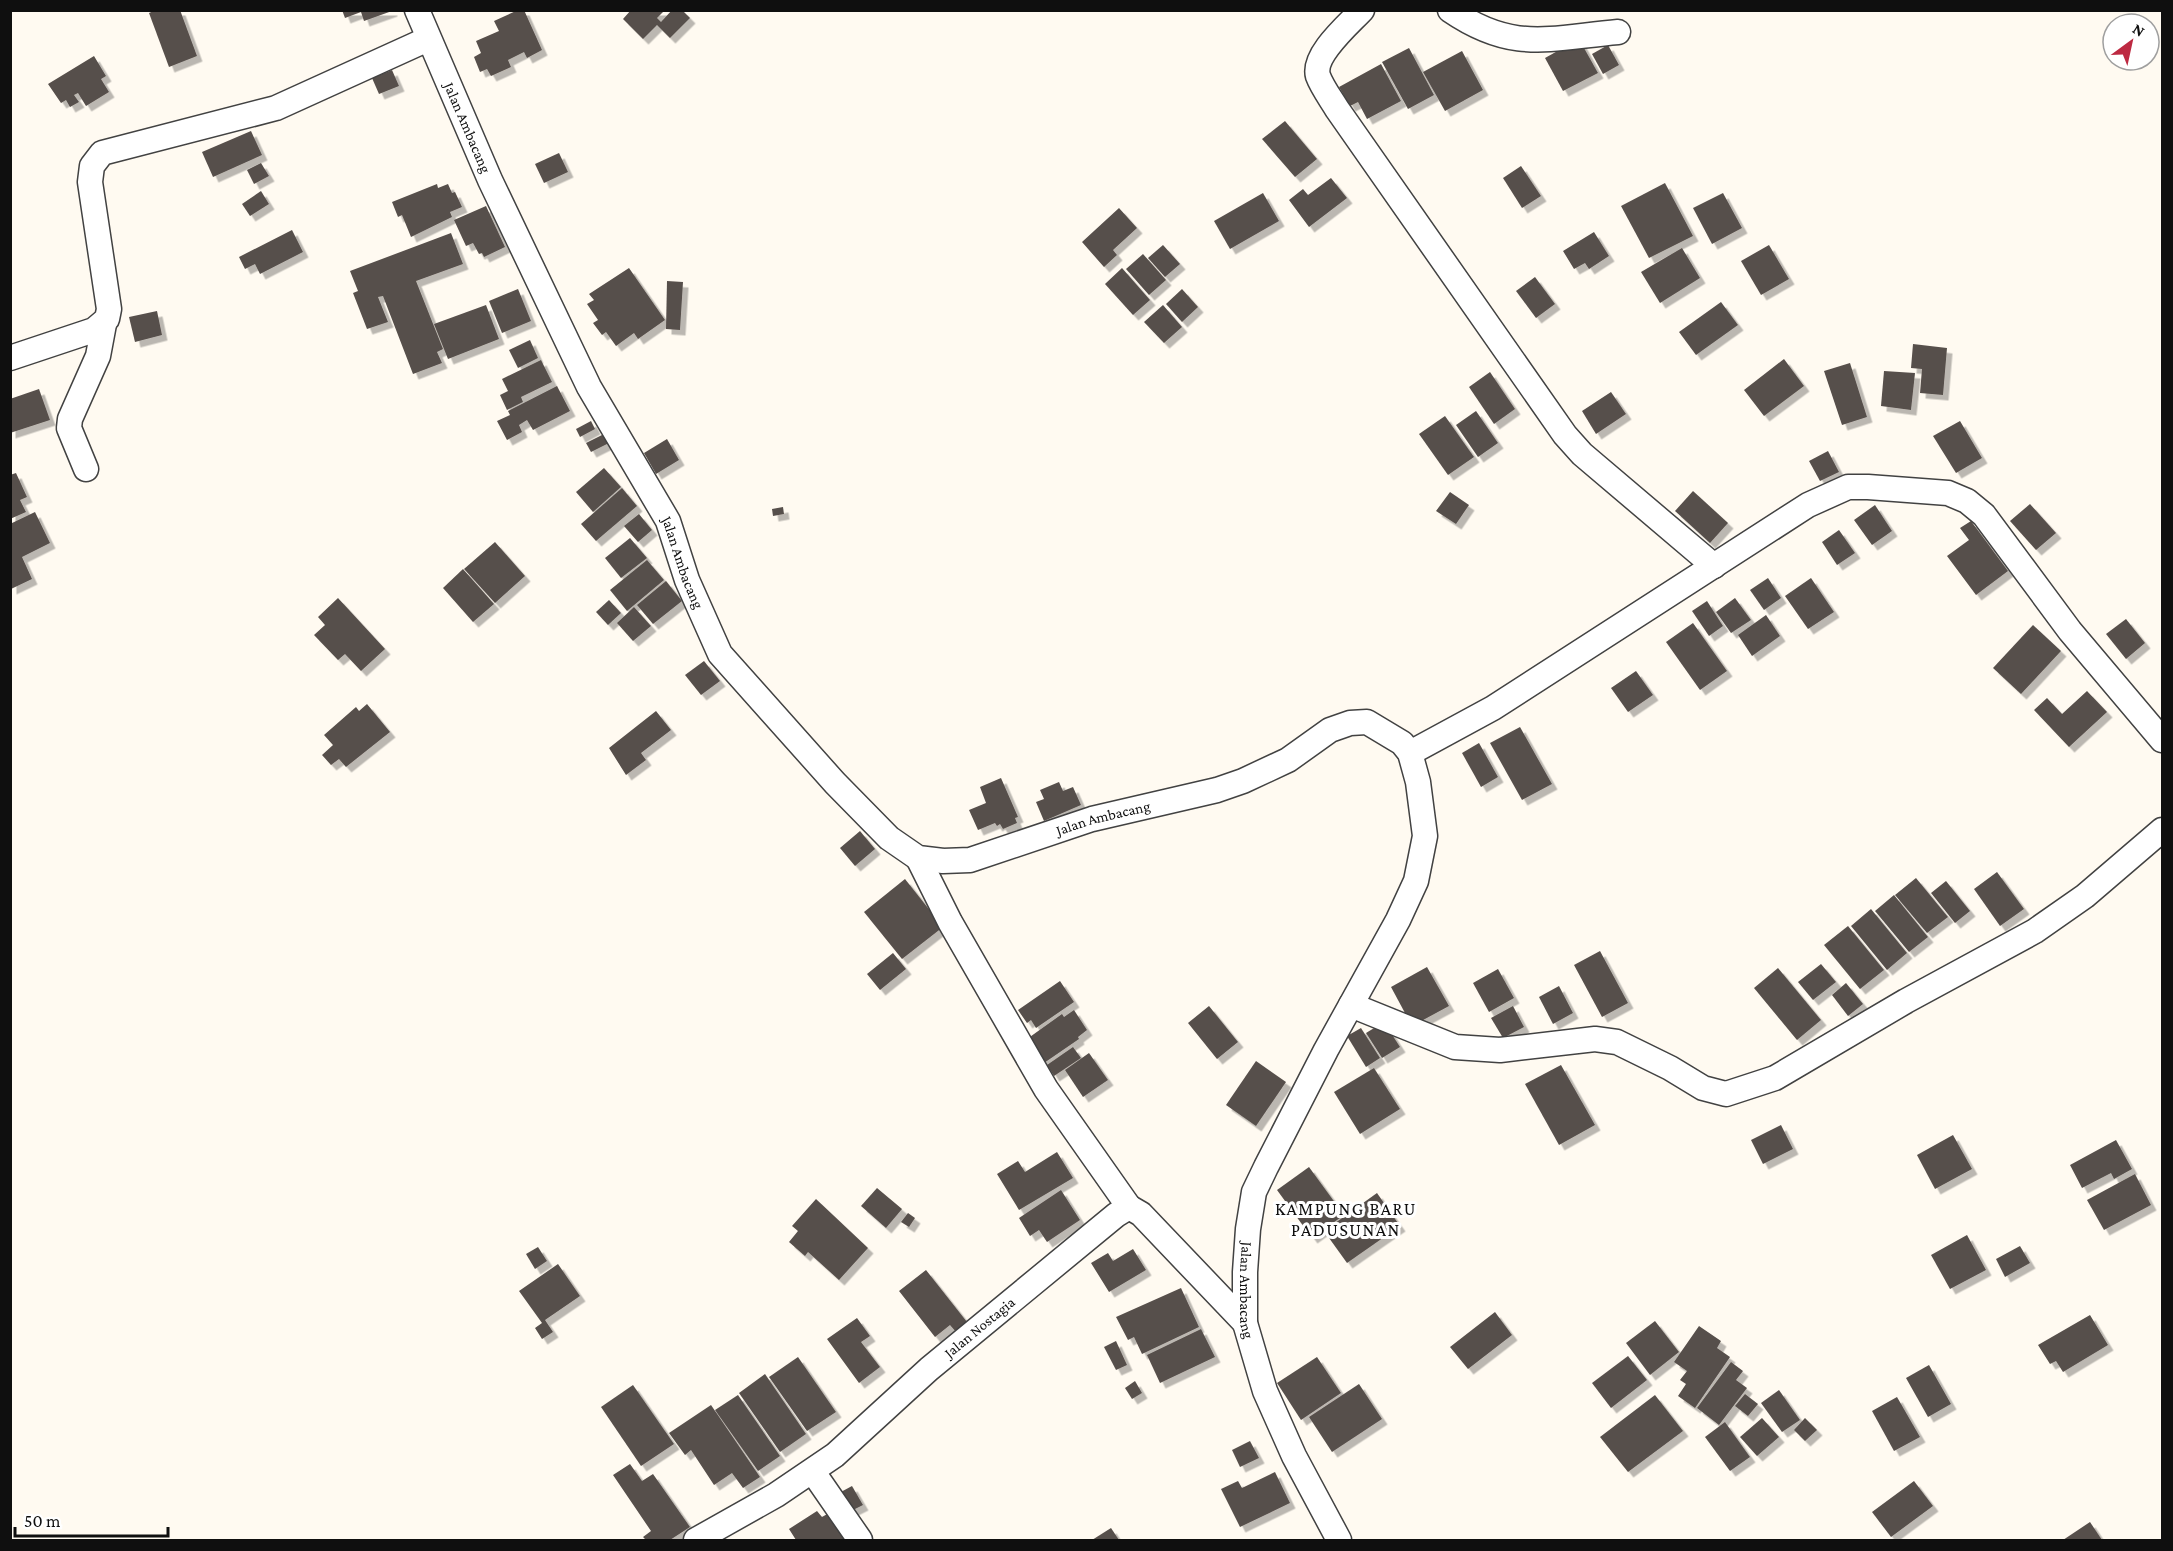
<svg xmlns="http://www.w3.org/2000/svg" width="2173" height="1551" viewBox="0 0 2173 1551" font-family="'Crimson Pro',serif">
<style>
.building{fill:#574f4b;filter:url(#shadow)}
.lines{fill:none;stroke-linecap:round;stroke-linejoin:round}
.street-casing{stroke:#424242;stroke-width:27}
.street{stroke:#fff;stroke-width:24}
.labels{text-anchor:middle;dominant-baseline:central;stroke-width:6;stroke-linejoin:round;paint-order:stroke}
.street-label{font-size:15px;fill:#0f0f0f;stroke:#fff}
.quarter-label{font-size:18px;letter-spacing:1.5px;fill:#0f0f0f;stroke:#fff}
</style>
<defs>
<filter id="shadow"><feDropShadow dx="5.5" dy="5.5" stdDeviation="0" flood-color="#0004"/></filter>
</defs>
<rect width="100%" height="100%" fill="#fffaf1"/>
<g class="building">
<path d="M156 10H180L197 56 169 67 149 13Z"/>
<path d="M342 10H392V11L364 21 361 12 345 18Z"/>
<path d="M518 10H524L542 50 527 58 524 52 508 60 511 67 491 76 487 69 480 72 474 57 481 53 476 41 499 31 494 21Z"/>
<path d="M631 10H665L657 18 661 22 672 10H682L690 18 670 38 657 25 643 39 623 19Z"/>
<path d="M1579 39 1598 73 1563 91 1545 58Z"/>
<path d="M1608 45 1619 65 1603 74 1592 54Z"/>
<path d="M1409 48 1434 95 1408 109 1382 62Z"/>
<path d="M1462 51 1483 90 1445 111 1423 72Z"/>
<path d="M94 56 106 76 101 79 109 92 86 106 78 93 74 95 79 102 70 107 66 100 61 103 48 84Z"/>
<path d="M1381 64 1401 101 1367 119 1358 102 1350 106 1339 87Z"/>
<path d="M392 70 399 86 379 94 372 78Z"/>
<path d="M1285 121 1317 159 1295 177 1262 139Z"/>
<path d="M251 131 262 155 213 177 202 152Z"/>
<path d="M559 153 568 172 544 183 535 164Z"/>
<path d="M261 163 269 176 254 184 247 170Z"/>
<path d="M1521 166 1541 196 1522 208 1503 178Z"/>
<path d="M1331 178 1347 198 1309 227 1289 200 1303 189 1308 195Z"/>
<path d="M1665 183 1693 236 1649 258 1621 206Z"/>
<path d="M437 184 438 188 448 184 452 193 455 192 462 207 450 212 452 217 411 237 402 215 398 217 392 202Z"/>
<path d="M261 191 269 204 250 216 242 204Z"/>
<path d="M1263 193 1279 221 1230 249 1214 221Z"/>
<path d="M1723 193 1742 228 1712 244 1693 208Z"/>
<path d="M486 206 505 247 484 257 482 253 479 254 473 243 466 246 454 220Z"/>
<path d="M1119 208 1137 228 1113 250 1117 255 1104 267 1082 242Z"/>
<path d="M292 230 303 252 260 274 255 264 245 269 239 257Z"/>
<path d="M1594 232 1609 256 1589 269 1585 263 1574 269 1563 251Z"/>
<path d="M451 233 463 264 416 281 443 349 437 352 442 363 413 374 383 296 378 297 388 322 367 329 353 293 358 291 350 271Z"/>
<path d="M1163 245 1180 264 1165 277 1148 258Z"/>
<path d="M1769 245 1789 279 1761 295 1741 261Z"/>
<path d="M1682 248 1700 278 1660 303 1641 272Z"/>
<path d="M1143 254 1166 280 1149 295 1126 269Z"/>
<path d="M629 268 665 320 638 339 634 333 616 346 606 332 602 335 593 323 598 320 587 304 594 300 589 294Z"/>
<path d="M1122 268 1150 300 1133 315 1105 284Z"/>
<path d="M1535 277 1555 304 1536 318 1516 291Z"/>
<path d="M667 281 683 282 680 330 666 329Z"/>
<path d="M518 289 531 321 502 333 489 301Z"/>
<path d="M1182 289 1198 307 1182 322 1166 304Z"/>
<path d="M1721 302 1738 325 1696 355 1679 332Z"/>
<path d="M486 305 499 339 448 359 434 324Z"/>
<path d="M1163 305 1182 327 1164 343 1144 322Z"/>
<path d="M157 311 162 335 135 342 129 317Z"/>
<path d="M530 340 538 358 518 368 509 350Z"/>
<path d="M1913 344 1947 348 1943 395 1920 393 1922 369 1911 368Z"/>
<path d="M1784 359 1804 386 1764 416 1744 390Z"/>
<path d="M541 360 552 382 521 397 523 402 507 410 500 395 508 391 502 379Z"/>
<path d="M1850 363 1867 417 1842 425 1824 371Z"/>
<path d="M1884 371 1915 373 1911 410 1881 406Z"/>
<path d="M1490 372 1515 409 1494 424 1469 387Z"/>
<path d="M557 386 570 411 533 430 527 420 519 425 522 432 507 440 497 421 510 415 508 411Z"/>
<path d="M39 389 50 420 10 433V399Z"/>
<path d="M1611 392 1626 414 1596 434 1582 411Z"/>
<path d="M1476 411 1498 443 1478 457 1456 425Z"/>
<path d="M1445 416 1474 457 1448 475 1419 434Z"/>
<path d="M591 421 595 429 580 437 576 429Z"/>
<path d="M1960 421 1982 458 1956 473 1933 436Z"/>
<path d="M604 434 609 443 591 452 586 443Z"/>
<path d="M667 439 679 460 656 474 644 453Z"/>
<path d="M1828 451 1839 472 1820 481 1809 461Z"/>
<path d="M604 468 621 487 593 512 576 492Z"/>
<path d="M16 473 27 497 20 500 26 512 10 519V475Z"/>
<path d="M622 488 637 506 596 541 581 524Z"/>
<path d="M1693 491 1728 523 1710 543 1675 511Z"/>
<path d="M1450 492 1469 505 1456 524 1436 511Z"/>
<path d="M2030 504 2056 533 2036 550 2010 521Z"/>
<path d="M1875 505 1892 531 1872 545 1854 520Z"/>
<path d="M783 507 784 514 773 516 772 509Z"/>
<path d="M35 512 50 543 22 557 32 579 11 589 10 524Z"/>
<path d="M639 514 652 530 638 542 624 526Z"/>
<path d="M1971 521 2008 571 1976 595 1947 556 1969 540 1960 528Z"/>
<path d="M1839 530 1855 553 1837 565 1822 542Z"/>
<path d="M630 538 647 558 621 578 605 558Z"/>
<path d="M495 542 525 576 495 603 464 569Z"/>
<path d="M647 560 664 580 627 611 610 590Z"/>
<path d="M463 569 494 604 473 622 443 588Z"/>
<path d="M1768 578 1781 598 1764 610 1750 590Z"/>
<path d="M1811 578 1834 612 1808 629 1785 596Z"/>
<path d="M666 581 682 601 653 624 637 605Z"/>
<path d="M338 598 385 649 361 671 345 654 338 660 314 635 325 625 318 617Z"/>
<path d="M1735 598 1751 620 1731 633 1716 612Z"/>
<path d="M609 600 621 613 608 625 596 612Z"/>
<path d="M1707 601 1723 626 1709 636 1692 611Z"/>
<path d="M634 607 651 626 633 641 617 623Z"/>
<path d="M1766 615 1780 636 1752 656 1738 635Z"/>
<path d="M2126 619 2145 643 2126 659 2106 634Z"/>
<path d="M1693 623 1727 671 1700 690 1666 642Z"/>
<path d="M2033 625 2061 651 2021 694 1993 668Z"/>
<path d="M704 661 720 681 701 695 685 675Z"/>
<path d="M1636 671 1653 695 1628 712 1611 688Z"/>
<path d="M2087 691 2107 712 2069 747 2034 710 2047 698 2062 714Z"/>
<path d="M367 704 390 732 346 767 339 759 331 765 322 755 333 745 324 735 356 707 359 711Z"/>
<path d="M656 711 671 730 641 753 646 760 626 775 609 748Z"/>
<path d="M1520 727 1552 784 1522 800 1490 743Z"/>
<path d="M1479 743 1498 777 1481 787 1462 753Z"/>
<path d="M1001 778 1018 817 1015 818 1017 823 1003 829 1000 824 997 826 995 823 978 830 969 810 986 803 980 787Z"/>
<path d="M1059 782 1063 791 1073 787 1081 805 1044 821 1036 802 1044 799 1040 790Z"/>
<path d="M860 831 875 849 855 866 840 848Z"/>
<path d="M1997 872 2024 909 2000 926 1974 889Z"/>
<path d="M1916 878 1948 917 1927 933 1895 895Z"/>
<path d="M905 879 943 927 902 959 864 912Z"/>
<path d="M1946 881 1970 911 1955 923 1931 893Z"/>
<path d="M1894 895 1928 937 1909 952 1875 911Z"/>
<path d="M1871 909 1907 953 1887 970 1851 926Z"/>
<path d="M1848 926 1884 970 1860 989 1824 945Z"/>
<path d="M1600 951 1628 1003 1602 1017 1574 965Z"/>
<path d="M893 953 906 969 880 990 867 974Z"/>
<path d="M1821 964 1836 982 1813 1000 1798 982Z"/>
<path d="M1427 967 1449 1006 1412 1026 1391 987Z"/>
<path d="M1778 968 1821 1020 1797 1040 1754 988Z"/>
<path d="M1498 969 1514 998 1489 1012 1473 983Z"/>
<path d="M1060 981 1074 1002 1036 1028 1031 1020 1027 1023 1018 1010Z"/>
<path d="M1846 983 1863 1004 1848 1016 1832 995Z"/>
<path d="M1559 986 1573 1013 1553 1024 1539 997Z"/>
<path d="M1209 1006 1238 1042 1217 1059 1188 1023Z"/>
<path d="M1513 1006 1524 1027 1503 1038 1491 1018Z"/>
<path d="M1074 1010 1087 1030 1078 1037 1079 1039 1044 1063 1027 1039 1062 1014 1064 1017Z"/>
<path d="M1384 1022 1400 1047 1382 1058 1366 1033Z"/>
<path d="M1361 1028 1380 1058 1366 1067 1347 1036Z"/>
<path d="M1073 1047 1081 1058 1054 1076 1047 1065Z"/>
<path d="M1089 1053 1108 1080 1083 1097 1065 1070Z"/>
<path d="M1256 1061 1286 1082 1256 1126 1226 1105Z"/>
<path d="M1561 1065 1595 1125 1559 1145 1525 1084Z"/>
<path d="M1374 1068 1400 1109 1360 1134 1334 1092Z"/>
<path d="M1781 1125 1793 1149 1763 1164 1751 1140Z"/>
<path d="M1953 1135 1972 1169 1935 1189 1917 1155Z"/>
<path d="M2116 1140 2132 1169 2114 1179 2111 1173 2082 1188 2070 1165Z"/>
<path d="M1057 1152 1073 1178 1019 1210 997 1174 1018 1161 1025 1172Z"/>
<path d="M1309 1167 1344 1215 1312 1238 1277 1190Z"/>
<path d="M2135 1174 2151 1205 2104 1230 2087 1200Z"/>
<path d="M877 1188 902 1209 886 1228 861 1206Z"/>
<path d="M1061 1190 1080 1220 1047 1242 1039 1230 1030 1236 1019 1218Z"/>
<path d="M1377 1193 1400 1226 1347 1263 1324 1231Z"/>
<path d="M816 1199 868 1248 839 1280 808 1252 805 1256 789 1242 798 1231 792 1226Z"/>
<path d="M908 1213 915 1218 909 1227 901 1222Z"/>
<path d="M1967 1235 1986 1270 1950 1289 1931 1255Z"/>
<path d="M2020 1246 2030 1263 2005 1277 1996 1259Z"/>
<path d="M538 1247 547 1261 535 1269 526 1254Z"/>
<path d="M1133 1249 1146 1270 1109 1292 1091 1263 1108 1253 1113 1261Z"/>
<path d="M558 1264 580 1296 545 1320 553 1332 542 1339 535 1328 542 1323 519 1291Z"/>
<path d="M926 1270 967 1322 956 1332 950 1325 935 1337 899 1291Z"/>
<path d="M1181 1288 1199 1327 1142 1354 1134 1337 1128 1340 1116 1317Z"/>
<path d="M1495 1312 1512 1335 1468 1369 1450 1347Z"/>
<path d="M2090 1315 2108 1345 2063 1372 2056 1361 2050 1364 2038 1345Z"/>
<path d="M857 1318 870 1336 861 1342 880 1367 859 1383 827 1339Z"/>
<path d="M1655 1321 1679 1352 1650 1375 1626 1343Z"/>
<path d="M1699 1326 1721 1341 1717 1348 1730 1357 1695 1408 1678 1396 1686 1384 1680 1380 1687 1371 1674 1362Z"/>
<path d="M1201 1329 1215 1357 1160 1383 1147 1355Z"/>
<path d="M1116 1341 1127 1365 1116 1370 1104 1347Z"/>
<path d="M1628 1356 1647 1380 1611 1408 1592 1383Z"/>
<path d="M798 1357 836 1412 807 1431 769 1377Z"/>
<path d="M1317 1357 1341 1393 1301 1420 1277 1383Z"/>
<path d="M1731 1362 1743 1371 1736 1380 1747 1388 1719 1425 1697 1408Z"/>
<path d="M1929 1365 1951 1404 1928 1417 1906 1378Z"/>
<path d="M765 1374 806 1434 780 1452 739 1393Z"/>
<path d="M1135 1381 1142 1393 1132 1399 1125 1388Z"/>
<path d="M1359 1384 1382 1419 1332 1452 1309 1417Z"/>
<path d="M633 1385 674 1444 641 1466 601 1407Z"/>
<path d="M1779 1390 1800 1420 1782 1432 1761 1403Z"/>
<path d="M1745 1394 1758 1404 1748 1416 1735 1406Z"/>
<path d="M738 1395 780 1456 758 1471 715 1410Z"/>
<path d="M1655 1395 1683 1431 1628 1472 1600 1437Z"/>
<path d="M1897 1397 1920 1437 1894 1451 1872 1411Z"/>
<path d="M711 1405 760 1477 743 1488 732 1473 714 1485 691 1450 685 1455 669 1433Z"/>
<path d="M1762 1418 1779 1437 1757 1456 1740 1437Z"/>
<path d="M1805 1418 1817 1430 1805 1441 1794 1430Z"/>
<path d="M1725 1422 1750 1457 1730 1471 1705 1437Z"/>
<path d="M1250 1441 1259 1458 1240 1467 1232 1450Z"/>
<path d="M630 1464 642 1481 653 1474 690 1527 670 1540H646L643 1537 651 1531 613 1475Z"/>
<path d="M1275 1472 1290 1503 1240 1527 1221 1489 1238 1481 1242 1488Z"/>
<path d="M1914 1481 1933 1506 1891 1537 1872 1512Z"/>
<path d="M852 1486 863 1505 849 1512 839 1493Z"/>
<path d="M817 1511 822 1517 829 1513 857 1540H796L789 1529Z"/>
<path d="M2090 1522 2102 1540H2063Z"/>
<path d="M1111 1528 1119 1540H1092Z"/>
</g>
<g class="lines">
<g class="street-casing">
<g id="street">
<path id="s1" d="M417 10 490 180 589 387 668 521 687 580 720 654 835 783 889 838 918 858 943 861 970 860 1092 819 1217 790 1243 781 1288 760 1330 730 1350 723 1367 722 1402 743 1410 753 1418 782 1425 836 1416 881 1398 920 1326 1050 1266 1167 1254 1192 1248 1229 1245 1272V1323L1265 1391 1294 1456 1339 1540"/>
<path d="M1362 10C1349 24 1312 55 1318 76 1322 87 1331 99 1337 109L1565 435 1582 454 1714 566"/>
<path d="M1450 10C1513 53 1549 38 1618 32"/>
<path d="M10 358 94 330 107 319 109 309 90 182 92 166 102 153 276 108 428 39"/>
<path d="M86 469 69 428 70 419 98 356 104 324"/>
<path d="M1410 753 1493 708 1808 505 1848 487H1868L1948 493 1967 501 1984 515 2070 631 2162 740"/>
<path d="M918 858 950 922 1046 1089 1129 1207"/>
<path d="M1351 1005 1455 1047 1500 1050 1595 1039 1617 1042 1670 1068 1703 1088 1726 1094 1775 1078 1906 1001 2035 931 2085 896 2162 830"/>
<path d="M813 1472 860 1540"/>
<path id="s2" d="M696 1540 776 1495 835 1455 929 1369 1116 1215 1129 1207 1141 1214 1245 1323"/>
</g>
</g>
<use href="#street" class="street"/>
</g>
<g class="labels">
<g class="street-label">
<text stroke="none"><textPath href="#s1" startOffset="128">Jalan Ambacang</textPath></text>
<text stroke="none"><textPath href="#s1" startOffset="614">Jalan Ambacang</textPath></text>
<text stroke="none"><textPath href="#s1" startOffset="1190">Jalan Ambacang</textPath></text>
<text stroke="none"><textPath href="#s1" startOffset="2108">Jalan Ambacang</textPath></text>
<text stroke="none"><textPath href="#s2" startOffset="356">Jalan Nostagia</textPath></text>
</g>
<g class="quarter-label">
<text x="1346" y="1209">KAMPUNG BARU<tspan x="1346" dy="21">PADUSUNAN</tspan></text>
</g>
</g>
<rect width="2173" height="1551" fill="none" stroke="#0f0f0f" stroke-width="24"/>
<g transform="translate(2131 42) rotate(33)"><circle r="28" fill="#ffffff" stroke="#9f9f9f" stroke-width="1.5"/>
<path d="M0-4.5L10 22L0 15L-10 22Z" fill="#bd2941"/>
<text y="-9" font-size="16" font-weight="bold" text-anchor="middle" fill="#0f0f0f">N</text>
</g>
<path d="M15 1527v9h153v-9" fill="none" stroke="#0f0f0f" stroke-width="3"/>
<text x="24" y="1527" font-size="18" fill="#0f0f0f" stroke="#ffffff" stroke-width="4.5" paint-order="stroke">50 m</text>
</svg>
